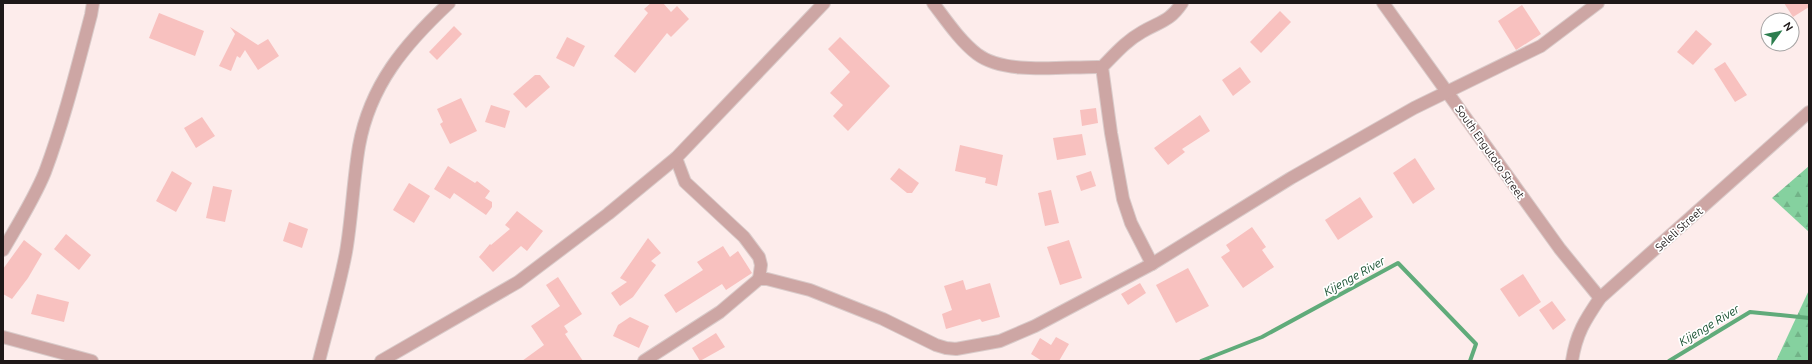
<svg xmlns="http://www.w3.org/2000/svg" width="1812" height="364" viewBox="0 0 1812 364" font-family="Ubuntu,sans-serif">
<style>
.forest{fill:url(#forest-firs)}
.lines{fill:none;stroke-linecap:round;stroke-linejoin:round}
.stream{stroke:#60ab7a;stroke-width:4}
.building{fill:#f8c1bf}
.minor-casing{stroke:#d9cac9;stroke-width:14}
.minor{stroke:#cda6a4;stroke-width:12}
.labels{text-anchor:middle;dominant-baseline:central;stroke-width:3.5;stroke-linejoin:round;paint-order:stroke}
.street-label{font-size:11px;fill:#1e1818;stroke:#fff}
.water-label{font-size:12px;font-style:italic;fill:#1a5232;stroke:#fff}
</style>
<defs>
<pattern id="forest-firs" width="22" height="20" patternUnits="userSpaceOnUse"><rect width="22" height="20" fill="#85d19f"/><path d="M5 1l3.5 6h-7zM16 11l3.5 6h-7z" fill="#72b388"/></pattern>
</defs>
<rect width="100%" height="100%" fill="#fdeceb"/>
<g class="forest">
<path d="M1809 166V232L1772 198Z"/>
<path d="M1809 290V361H1776Z"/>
</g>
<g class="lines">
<g class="stream">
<path d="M1201 361 1262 337 1398 263 1476 344 1470 361"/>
<path d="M1669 361 1750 312 1809 318"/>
</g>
</g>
<g class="building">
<path d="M651 3H663L671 12 677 6 689 19 671 37 667 33 635 73 614 56 648 13 644 9Z"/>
<path d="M1784 3H1809V7L1793 17Z"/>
<path d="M1522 5 1541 34 1516 50 1498 21Z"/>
<path d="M1280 11 1291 22 1261 53 1250 42Z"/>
<path d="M159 13 204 31 195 56 149 38Z"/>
<path d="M454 26 462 34 437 60 429 52Z"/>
<path d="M230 27 258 45 268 39 279 56 258 70 245 50 240 58 237 56 231 71 219 66 235 34Z"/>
<path d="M1696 30 1712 44 1693 65 1677 52Z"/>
<path d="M567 37 585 46 574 67 556 58Z"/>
<path d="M840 37 890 86 848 131 833 116 843 105 830 93 850 72 828 49Z"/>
<path d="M1725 62 1747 95 1735 102 1714 69Z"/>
<path d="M1240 67 1251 82 1233 96 1222 80Z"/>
<path d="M535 75H540L550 87 526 108 513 94Z"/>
<path d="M461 98 477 131 450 144 440 124 443 122 437 109Z"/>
<path d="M491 105 510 111 505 128 485 122Z"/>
<path d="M1096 108 1098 123 1082 126 1080 110Z"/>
<path d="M1200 115 1210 131 1182 149 1185 152 1168 165 1154 148Z"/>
<path d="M202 117 215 136 196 148 184 128Z"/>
<path d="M1082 134 1086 155 1057 160 1053 138Z"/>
<path d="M960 145 1003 155 997 186 985 183 986 178 955 171Z"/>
<path d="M1415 158 1435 189 1413 204 1393 173Z"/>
<path d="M448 166 475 183 477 181 490 191 485 198 492 202V207L486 215 454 193 450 199 434 189Z"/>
<path d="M899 168 919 183 912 193H907L890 179Z"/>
<path d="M172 171 192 183 176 212 156 201Z"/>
<path d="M1091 171 1096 186 1081 191 1076 176Z"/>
<path d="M409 183 430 196 414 223 393 210Z"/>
<path d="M213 186 232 190 225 222 206 218Z"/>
<path d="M1051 190 1059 223 1045 226 1038 193Z"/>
<path d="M1360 197 1373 217 1338 240 1325 220Z"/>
<path d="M517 211 543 231 527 251 521 246 493 272 479 257 490 244 491 245 510 229 505 225Z"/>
<path d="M289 222 308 229 302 248 283 241Z"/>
<path d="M1252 227 1266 247 1262 250 1274 267 1243 288 1221 257 1230 251 1226 245Z"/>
<path d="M66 234 91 255 79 270 54 249Z"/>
<path d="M648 238 661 253 651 261 656 265 633 297 620 306 611 293 627 282 620 278Z"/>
<path d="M24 240 42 254 28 278 12 299 3 294V269Z"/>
<path d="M1069 240 1082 278 1060 285 1047 247Z"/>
<path d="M723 246 730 257 738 251 752 273 726 290 722 284 676 313 664 295 703 270 697 262Z"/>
<path d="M1188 268 1209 306 1176 323 1156 285Z"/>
<path d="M1523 274 1541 302 1519 317 1500 289Z"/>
<path d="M558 277 582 314 564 326 568 332 565 334 583 361H522L544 345 531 326 560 306 546 285Z"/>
<path d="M963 280 966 290 990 283 1000 317 982 322 980 319 946 329 942 314 952 310 944 286Z"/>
<path d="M1140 283 1146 293 1128 305 1121 294Z"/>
<path d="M37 294 69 302 64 322 31 314Z"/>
<path d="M1552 301 1566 320 1553 330 1539 310Z"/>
<path d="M630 317 649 326 639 348 613 336 618 325Z"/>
<path d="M716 333 725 347 700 361 692 348Z"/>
<path d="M1056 337 1069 344 1059 361H1042L1031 354 1040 338 1051 345Z"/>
</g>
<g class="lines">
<g class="minor-casing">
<g id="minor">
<path d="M933 3C946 20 960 41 977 54 1006 76 1066 66 1102 67"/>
<path d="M1383 3 1560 249 1600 298"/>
<path d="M676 158 685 182 744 237 759 257 761 265 759 279"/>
<path d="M3 250C18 224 34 199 45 172 64 121 77 68 91 15L93 3"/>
<path d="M1152 264 1131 223 1123 199 1111 133 1102 67C1115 54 1126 41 1142 32 1161 21 1169 22 1182 3"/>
<path d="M3 337 92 361"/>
<path d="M319 361C328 325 339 289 346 252 352 217 353 181 359 146 370 85 405 44 449 3"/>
<path d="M381 361 518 282 608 214 676 158 824 3"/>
<path d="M644 361 720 312 759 279H767L810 290 883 319 936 345 946 348 956 349 1000 341 1035 326 1152 264 1291 178 1414 108 1541 46 1598 3"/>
<path d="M1572 361C1576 334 1585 320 1600 298L1809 112"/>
</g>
</g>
<use href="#minor" class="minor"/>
</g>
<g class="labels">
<g class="street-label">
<text transform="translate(1490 152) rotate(55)">South Engutoto Street</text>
<text transform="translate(1679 229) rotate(-42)">Seleli Street</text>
</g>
<g class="water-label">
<text transform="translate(1354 276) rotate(-29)">Kijenge River</text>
<text transform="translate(1709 325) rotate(-31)">Kijenge River</text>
</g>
</g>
<rect width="1812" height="364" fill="none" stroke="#1e1818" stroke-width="8"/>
<g transform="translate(1780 32) rotate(57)"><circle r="19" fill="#ffffff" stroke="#a5a3a3"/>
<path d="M0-3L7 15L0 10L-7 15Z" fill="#2c7d4e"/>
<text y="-6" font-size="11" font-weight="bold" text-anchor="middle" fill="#1e1818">N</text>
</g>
</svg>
